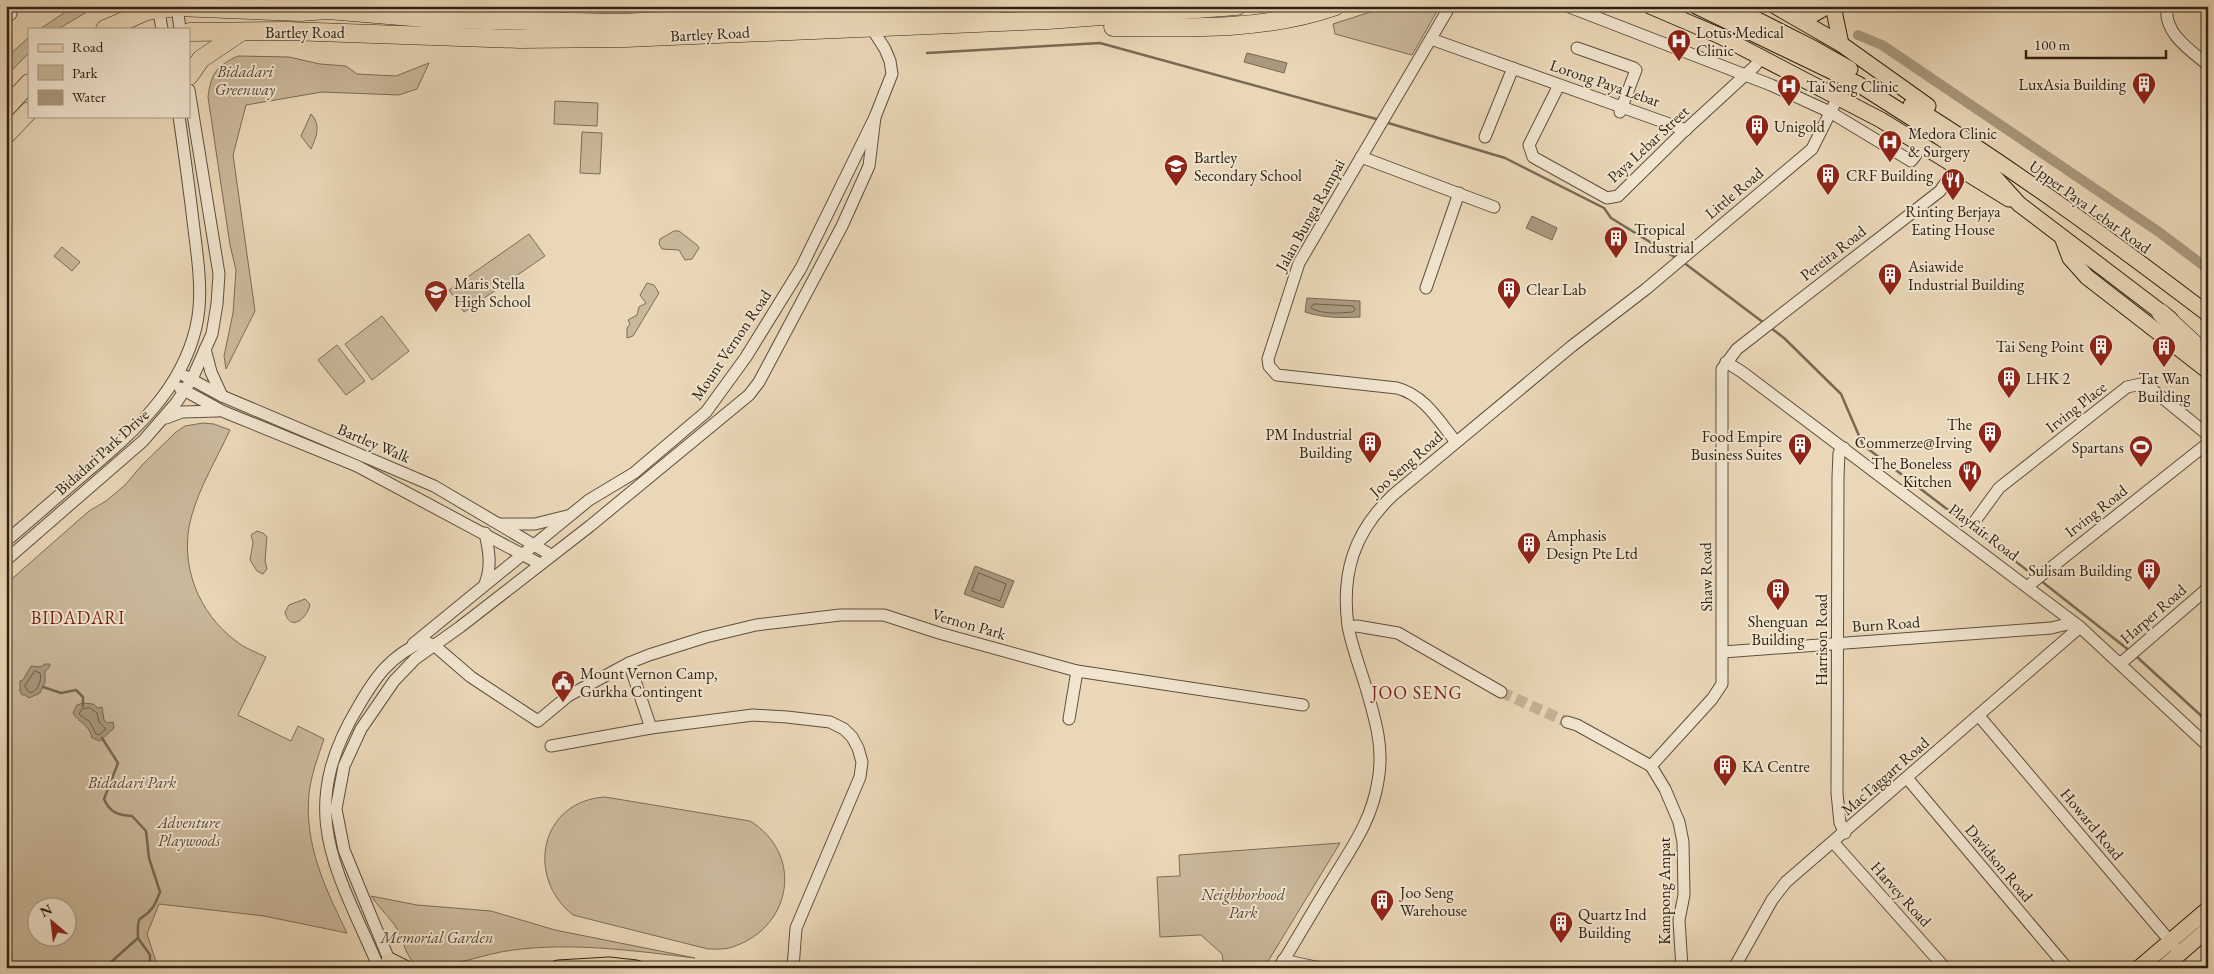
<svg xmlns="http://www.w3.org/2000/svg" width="2214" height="974" viewBox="0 0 2214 974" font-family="'EB Garamond',serif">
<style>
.green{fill:#cab89b;stroke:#7c6d57;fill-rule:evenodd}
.water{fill:#aa997f;stroke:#796954}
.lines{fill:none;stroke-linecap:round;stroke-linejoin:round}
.shore{stroke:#6c5e49;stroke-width:1}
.stream{stroke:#796954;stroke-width:2.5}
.canal{stroke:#aa997f;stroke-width:10}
.minor-tunnel{stroke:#c5b396;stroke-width:11;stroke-dasharray:11 5.5;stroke-linecap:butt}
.minor-casing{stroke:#5e4f3c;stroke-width:13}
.major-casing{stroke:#2f2213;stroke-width:17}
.highway-casing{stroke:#2f2213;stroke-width:19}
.minor{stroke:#f1e5d0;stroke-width:11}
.major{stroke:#ead7b7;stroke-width:15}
.highway{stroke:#ead7b7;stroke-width:18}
.labels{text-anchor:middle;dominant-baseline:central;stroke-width:4;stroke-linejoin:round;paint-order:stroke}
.street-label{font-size:16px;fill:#2f2213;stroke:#f1e5d0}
.poi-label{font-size:16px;fill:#2f2213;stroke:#f1e5d0;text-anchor:start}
.park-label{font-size:16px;font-style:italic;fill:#564835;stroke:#f1e5d0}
.neighbourhood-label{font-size:18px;letter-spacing:1px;fill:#7a1f14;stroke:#f1e5d0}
</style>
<rect width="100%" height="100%" fill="#ead7b7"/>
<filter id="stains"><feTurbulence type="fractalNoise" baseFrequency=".004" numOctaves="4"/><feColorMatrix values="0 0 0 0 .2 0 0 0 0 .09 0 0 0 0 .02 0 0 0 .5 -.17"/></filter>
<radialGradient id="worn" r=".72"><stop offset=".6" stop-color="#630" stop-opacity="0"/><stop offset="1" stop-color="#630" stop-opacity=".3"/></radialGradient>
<g class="green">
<path d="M74 6H97L58 29H40Z"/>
<path d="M1389 6H1440L1412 55 1335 34 1333 24Z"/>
<path d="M29 37V53L8 74 6 72V58Z"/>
<path d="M238 56 289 57 320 64 346 66 357 74 396 76 429 63 417 89 399 95 322 92 246 105 233 155 255 311 226 369 224 356 233 313 236 270 230 245 208 97C211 74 216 66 238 56Z"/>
<path d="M555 101 598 103 597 126 554 124Z"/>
<path d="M311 114C321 125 317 136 311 149L301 136Z"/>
<path d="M582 132 602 133 600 174 580 173Z"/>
<path d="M674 231H679L697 245 699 248 692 259 685 260 679 250 662 249 659 244 660 239Z"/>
<path d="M529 234 545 256 464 312 449 290Z"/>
<path d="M62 247 80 262 72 271 54 256Z"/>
<path d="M647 283 654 285 659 293 633 336 627 338V328L630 324 628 320 637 315 639 307 646 303 640 295Z"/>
<path d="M382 316 409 351 372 380 345 344Z"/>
<path d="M337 345 365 381 346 395 318 360Z"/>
<path d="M203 423 214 424 230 430C217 458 199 488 191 518 179 564 198 613 236 641 244 648 256 652 266 657L238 715 291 741 298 726 324 739C318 757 311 775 309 794 304 845 326 890 347 933L264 916 159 904 147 934 158 968H6V584L89 511 106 501 125 485 142 465 176 432 185 426ZM38 906H68V936H38Z"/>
<path d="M257 531 263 533 267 537 265 561 267 569 263 574 257 571 250 560 253 543 251 535Z"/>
<path d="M305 599 310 604C308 618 290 633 285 612L289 605Z"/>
<path d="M605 797 750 821C804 854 792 926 735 946 726 950 717 949 708 949L573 915C525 877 540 801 605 797Z"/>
<path d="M1340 843 1264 968H1224L1222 954 1201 935 1160 937 1157 877 1180 876 1179 855Z"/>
<path d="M371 896 417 905 491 911 555 930 695 958C636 951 573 942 513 950 481 954 452 968 420 968 404 958 404 938 394 924 386 914 378 906 371 896Z"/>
</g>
<g class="water">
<path d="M1247 53 1287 63 1284 73 1244 62Z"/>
<path d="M1532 216 1557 228 1552 240 1526 228Z"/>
<path d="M1307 298 1360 301V317C1341 318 1323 318 1305 312Z"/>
<path d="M975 566 1014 581 1003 608 964 594Z"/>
<path d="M45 664H50V666L45 672V682L40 693 29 698 25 695H22L20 691V681L23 680 31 666 40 667Z"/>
<path d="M83 703 93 704 98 708 102 707 104 720 108 723 113 722 114 728 100 741 92 738C88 722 79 724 73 713L77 705Z"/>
</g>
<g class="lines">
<g class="shore">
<path d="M1314 304 1353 306 1355 310 1353 312C1340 313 1323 315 1311 308Z"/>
<path d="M979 573 1006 584 1000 601 972 591Z"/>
<path d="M35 671 40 673C42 681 38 690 31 693L26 689 25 686Z"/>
<path d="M90 708 97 713 99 722 106 729 99 735 96 734 90 722 79 714 82 709Z"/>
</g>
<g class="stream">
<path d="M927 53 1100 43 1380 120"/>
<path d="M1385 122 1505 158 1604 208 1611 218 1676 258"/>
<path d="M1683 262 1764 323"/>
<path d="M1771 328 1784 338 1841 394 1863 445 2036 577"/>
<path d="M2040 580 2130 651"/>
<path d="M2136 656 2208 722"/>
<path d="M43 687 61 693 76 690 83 697V706"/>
<path d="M102 738 118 763 104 799C110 813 118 815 132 816L146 831 149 858 160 892C158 896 156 903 153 907 141 924 137 909 138 938L111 962 108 968"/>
<path d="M138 938 150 955V968"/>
</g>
<path class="canal" d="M1858 35 1882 45 2159 232 2208 269"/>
<path class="minor-tunnel" d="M1501 692 1567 722"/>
<g class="minor-casing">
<g id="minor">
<path d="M158 6 162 29"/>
<path d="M177 6 180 29"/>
<path d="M1450 6 1299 263 1268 359 1269 366 1277 375 1397 388C1424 395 1439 421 1456 442"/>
<path d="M1567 6 1771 85 1830 112 1911 161 1916 155 1919 143"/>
<path d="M2167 6C2163 33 2190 50 2208 65"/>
<path d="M6 9 11 14"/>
<path d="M1431 39 1686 130"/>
<path d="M1577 48 1634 68 1636 70 1620 112"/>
<path d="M1559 85 1529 145 1533 157 1607 198 1618 196 1681 134 1755 66 1761 57"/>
<path d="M1485 137 1513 68"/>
<path d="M1361 157 1494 207"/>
<path d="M1426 288 1459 193"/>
<path d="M205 349 211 372 222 396"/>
<path d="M1726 362 1742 372 2080 627 2208 746"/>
<path d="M185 376 222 396 434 486 551 555"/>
<path d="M180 388 222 411 357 466 540 564"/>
<path d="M166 418 182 412 218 411"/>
<path d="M1844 448 1839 453 1838 477 1837 793 1840 823 1845 833"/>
<path d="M1975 521 1999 488 2127 387 2141 384 2148 386 2208 435"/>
<path d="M499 524H535L567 516"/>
<path d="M485 533C489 551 492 566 485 584"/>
<path d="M6 541C32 519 58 496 84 474 132 433 181 392 196 327 204 293 197 255 193 221 189 186 184 151 179 116"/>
<path d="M6 560 143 441 176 403 192 379 212 334 217 304 219 274 189 90"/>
<path d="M2028 586 2208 443"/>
<path d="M1349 627 1357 626 1398 633 1501 692"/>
<path d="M413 644 589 500 634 473 706 412 746 357 801 268 875 117 892 74 890 61 885 49 871 27"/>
<path d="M1723 652 2051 628 2068 624 2077 626"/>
<path d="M629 663 651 728"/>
<path d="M2120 664 2208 588"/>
<path d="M1979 716 2175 947"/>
<path d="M1069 719 1077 671"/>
<path d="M1567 722 1577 725 1651 766 1665 789 1679 822 1683 842 1684 895 1679 920 1682 968"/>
<path d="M551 746 651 728 753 715 787 717 830 722 844 729 852 737 858 748 862 762 860 777 796 928 793 968"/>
<path d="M1651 766 1712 699 1722 684V369L1737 349 1940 191 1957 166"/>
<path d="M1907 778 2067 968"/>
<path d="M1833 842 1945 968"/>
<path d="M1283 960 1320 968"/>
<path d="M392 967 344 850 336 809 344 766 361 729 394 681 415 659 460 627 590 526 749 395 759 382 842 226 869 166 875 117"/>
<path d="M379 968C336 868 295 812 358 707 376 676 390 656 424 641L435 646 471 677 538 721 568 696 629 663 649 655 706 637 756 625 840 615H884L939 633 1077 671 1303 705"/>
<path d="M1279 968C1297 939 1314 909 1332 880 1352 847 1372 820 1378 781 1384 749 1376 722 1367 691 1361 670 1352 648 1348 626 1341 573 1354 532 1393 495L1572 346 1646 289 1812 149 1838 97"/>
<path d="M1734 968 1772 900 1786 882 2080 627"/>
</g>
</g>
<g class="major-casing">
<g id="major">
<path d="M1650 6 1720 36 1881 120 2009 199"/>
<path d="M1696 6 1858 84 1921 124 1991 173 2019 204 2170 319"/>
<path d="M1730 6 1813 48 1850 69"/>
<path d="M1775 6 1841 44 1928 106"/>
<path d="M1833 6 1841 44"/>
<path d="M1792 15 1814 14 1828 6"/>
<path d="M1911 105C2014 169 2112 241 2208 314"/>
<path d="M2062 237 2070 258 2087 277 2208 371"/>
<path d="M389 960 405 968"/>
<path d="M558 968 609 965 636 968"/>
<path d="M2139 968 2208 909"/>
<path d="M2163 968 2208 929"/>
</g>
</g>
<g class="highway-casing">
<g id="highway">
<path d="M1113 27C1187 28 1265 31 1336 6"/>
<path d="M105 29 147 11 177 7 300 12 328 10 436 19 619 23 994 6"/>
<path d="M189 32 288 31 519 39 626 38 1048 20 1237 6"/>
<path d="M189 76 201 59 241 32"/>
<path d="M6 108 29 83"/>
<path d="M6 135 29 111"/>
<path d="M2161 313 2208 357"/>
</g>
</g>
<use href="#minor" class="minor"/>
<use href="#major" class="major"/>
<use href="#highway" class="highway"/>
</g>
<defs>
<g id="hospital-pin" transform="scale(1.25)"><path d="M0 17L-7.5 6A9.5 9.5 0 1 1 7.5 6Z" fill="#8f2418" stroke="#f1e5d0"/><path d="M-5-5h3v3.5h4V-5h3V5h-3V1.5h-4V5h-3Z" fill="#fff"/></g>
<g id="building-pin" transform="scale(1.25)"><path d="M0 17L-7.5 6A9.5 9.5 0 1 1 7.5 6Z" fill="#8f2418" stroke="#f1e5d0"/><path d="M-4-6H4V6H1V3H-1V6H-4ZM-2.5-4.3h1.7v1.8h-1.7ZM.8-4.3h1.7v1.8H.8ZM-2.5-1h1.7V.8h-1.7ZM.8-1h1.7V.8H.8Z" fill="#fff"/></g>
<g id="school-pin" transform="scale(1.25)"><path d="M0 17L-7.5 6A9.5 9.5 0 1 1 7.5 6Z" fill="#8f2418" stroke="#f1e5d0"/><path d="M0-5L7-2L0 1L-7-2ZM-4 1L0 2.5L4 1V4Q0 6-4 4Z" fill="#fff"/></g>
<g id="restaurant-pin" transform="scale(1.25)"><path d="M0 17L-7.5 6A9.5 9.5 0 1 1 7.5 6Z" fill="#8f2418" stroke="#f1e5d0"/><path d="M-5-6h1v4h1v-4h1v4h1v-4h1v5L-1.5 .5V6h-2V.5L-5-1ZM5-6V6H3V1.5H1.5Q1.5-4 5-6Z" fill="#fff"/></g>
<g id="stadium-pin" transform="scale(1.25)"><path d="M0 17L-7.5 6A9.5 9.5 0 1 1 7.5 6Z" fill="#8f2418" stroke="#f1e5d0"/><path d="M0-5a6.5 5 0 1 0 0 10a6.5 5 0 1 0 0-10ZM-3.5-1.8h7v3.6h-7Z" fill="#fff"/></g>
<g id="civic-pin" transform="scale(1.25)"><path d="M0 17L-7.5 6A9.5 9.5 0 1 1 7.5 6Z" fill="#8f2418" stroke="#f1e5d0"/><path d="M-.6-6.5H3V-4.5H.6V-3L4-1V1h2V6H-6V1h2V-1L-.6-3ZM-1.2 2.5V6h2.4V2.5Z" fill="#fff"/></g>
</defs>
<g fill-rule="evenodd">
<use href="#hospital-pin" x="1679" y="41"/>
<use href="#building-pin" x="2144" y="84"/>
<use href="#hospital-pin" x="1789" y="86"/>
<use href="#building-pin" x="1757" y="126"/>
<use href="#hospital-pin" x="1890" y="142"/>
<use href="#school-pin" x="1176" y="166"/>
<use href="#building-pin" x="1828" y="175"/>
<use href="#restaurant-pin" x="1953" y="180"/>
<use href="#building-pin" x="1616" y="238"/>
<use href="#building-pin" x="1890" y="275"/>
<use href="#building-pin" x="1509" y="289"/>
<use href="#school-pin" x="436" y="292"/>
<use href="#building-pin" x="2101" y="346"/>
<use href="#building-pin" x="2164" y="347"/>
<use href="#building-pin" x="2009" y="378"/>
<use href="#building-pin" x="1990" y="433"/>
<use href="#building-pin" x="1370" y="443"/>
<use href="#building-pin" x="1800" y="445"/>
<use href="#stadium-pin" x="2141" y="447"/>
<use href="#restaurant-pin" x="1970" y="472"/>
<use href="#building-pin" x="1529" y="544"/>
<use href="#building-pin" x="2149" y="570"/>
<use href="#building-pin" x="1778" y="590"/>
<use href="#civic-pin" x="563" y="682"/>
<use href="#building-pin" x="1725" y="766"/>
<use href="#building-pin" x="1382" y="901"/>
<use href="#building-pin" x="1561" y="923"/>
</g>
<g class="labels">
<g class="street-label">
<text x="305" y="32">Bartley Road</text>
<text transform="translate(710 34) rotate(-3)">Bartley Road</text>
<text transform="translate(1605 83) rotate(19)">Lorong Paya Lebar</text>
<text transform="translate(1648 144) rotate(-43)">Paya Lebar Street</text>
<text transform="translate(1734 193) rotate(-40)">Little Road</text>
<text transform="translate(2090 207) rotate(36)">Upper Paya Lebar Road</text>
<text transform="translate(1310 215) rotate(-61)">Jalan Bunga Rampai</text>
<text transform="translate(1833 253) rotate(-38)">Pereira Road</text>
<text transform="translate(731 345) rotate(-56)">Mount Vernon Road</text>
<text transform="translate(2076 407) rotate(-38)">Irving Place</text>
<text transform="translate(374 443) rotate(23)">Bartley Walk</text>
<text transform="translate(102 452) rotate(-42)">Bidadari Park Drive</text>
<text transform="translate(1406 464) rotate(-41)">Joo Seng Road</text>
<text transform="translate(2096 511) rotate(-38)">Irving Road</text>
<text transform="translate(1984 532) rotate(37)">Playfair Road</text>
<text transform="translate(1706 577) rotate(-91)">Shaw Road</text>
<text transform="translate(2153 614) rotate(-41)">Harper Road</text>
<text transform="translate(969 624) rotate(16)">Vernon Park</text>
<text transform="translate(1886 624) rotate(-4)">Burn Road</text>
<text transform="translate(1821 640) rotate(-90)">Harrison Road</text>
<text transform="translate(1885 776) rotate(-41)">MacTaggart Road</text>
<text transform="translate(2092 824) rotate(50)">Howard Road</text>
<text transform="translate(1999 863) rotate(50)">Davidson Road</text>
<text transform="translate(1664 891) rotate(-90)">Kampong Ampat</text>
<text transform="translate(1901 894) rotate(48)">Harvey Road</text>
</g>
<g class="poi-label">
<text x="1696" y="32">Lotus Medical<tspan x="1696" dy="18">Clinic</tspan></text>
<text x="2126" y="84" text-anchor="end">LuxAsia Building</text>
<text x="1806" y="86">Tai Seng Clinic</text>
<text x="1774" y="126">Unigold</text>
<text x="1908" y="133">Medora Clinic<tspan x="1908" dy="18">&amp; Surgery</tspan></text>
<text x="1194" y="157">Bartley<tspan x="1194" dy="18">Secondary School</tspan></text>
<text x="1846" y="175">CRF Building</text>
<text x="1953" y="211" text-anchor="middle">Rinting Berjaya<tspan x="1953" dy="18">Eating House</tspan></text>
<text x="1634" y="229">Tropical<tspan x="1634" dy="18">Industrial</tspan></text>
<text x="1908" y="266">Asiawide<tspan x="1908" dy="18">Industrial Building</tspan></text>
<text x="454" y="283">Maris Stella<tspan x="454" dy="18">High School</tspan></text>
<text x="1526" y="289">Clear Lab</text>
<text x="2084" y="346" text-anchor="end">Tai Seng Point</text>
<text x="2026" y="378">LHK 2</text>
<text x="2164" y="378" text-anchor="middle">Tat Wan<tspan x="2164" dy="18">Building</tspan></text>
<text x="1972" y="424" text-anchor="end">The<tspan x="1972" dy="18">Commerze@Irving</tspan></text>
<text x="1352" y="434" text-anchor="end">PM Industrial<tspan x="1352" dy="18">Building</tspan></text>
<text x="1782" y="436" text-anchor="end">Food Empire<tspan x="1782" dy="18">Business Suites</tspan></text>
<text x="2124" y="447" text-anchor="end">Spartans</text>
<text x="1952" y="463" text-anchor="end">The Boneless<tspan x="1952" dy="18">Kitchen</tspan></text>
<text x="1546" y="535">Amphasis<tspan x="1546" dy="18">Design Pte Ltd</tspan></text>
<text x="2132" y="570" text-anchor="end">Sulisam Building</text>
<text x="1778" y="621" text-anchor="middle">Shenguan<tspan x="1778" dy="18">Building</tspan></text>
<text x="580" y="673">Mount Vernon Camp,<tspan x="580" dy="18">Gurkha Contingent</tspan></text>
<text x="1742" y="766">KA Centre</text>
<text x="1400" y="892">Joo Seng<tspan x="1400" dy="18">Warehouse</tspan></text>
<text x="1578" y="914">Quartz Ind<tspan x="1578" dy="18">Building</tspan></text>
</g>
<g class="park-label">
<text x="245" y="71">Bidadari<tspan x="245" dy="18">Greenway</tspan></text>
<text x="132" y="782">Bidadari Park</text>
<text x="189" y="822">Adventure<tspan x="189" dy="18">Playwoods</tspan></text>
<text x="1243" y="894">Neighborhood<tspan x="1243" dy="18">Park</tspan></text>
<text x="437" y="937">Memorial Garden</text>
</g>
<g class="neighbourhood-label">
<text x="78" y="617">BIDADARI</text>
<text x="1417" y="692">JOO SENG</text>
</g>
</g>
<rect width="2214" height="974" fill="none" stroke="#ead7b7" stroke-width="25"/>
<rect x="8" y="8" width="2199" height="959" fill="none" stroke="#2f2213" stroke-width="2.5"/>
<rect x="12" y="12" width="2189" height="949" fill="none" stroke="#2f2213"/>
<rect x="28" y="28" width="162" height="90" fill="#f1e5d0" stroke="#a39784"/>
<rect x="38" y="44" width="25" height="8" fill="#ead7b7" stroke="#a39784"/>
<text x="72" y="52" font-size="15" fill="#2f2213">Road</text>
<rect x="38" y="65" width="25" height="15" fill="#cab89b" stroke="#a39784"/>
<text x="72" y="78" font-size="15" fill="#2f2213">Park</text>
<rect x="38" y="90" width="25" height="15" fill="#aa997f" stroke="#a39784"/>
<text x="72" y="102" font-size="15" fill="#2f2213">Water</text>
<g transform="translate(52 922) rotate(332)"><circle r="24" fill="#f1e5d0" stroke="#a39784"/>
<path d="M0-4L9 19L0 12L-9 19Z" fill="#8f2418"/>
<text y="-8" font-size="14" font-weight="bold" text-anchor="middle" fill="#2f2213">N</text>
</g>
<path d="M2026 50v8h140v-8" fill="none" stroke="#2f2213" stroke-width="2.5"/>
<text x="2034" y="50" font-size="15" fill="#2f2213" stroke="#f1e5d0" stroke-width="4" paint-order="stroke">100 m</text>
<rect width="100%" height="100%" filter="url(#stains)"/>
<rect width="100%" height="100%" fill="url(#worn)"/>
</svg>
